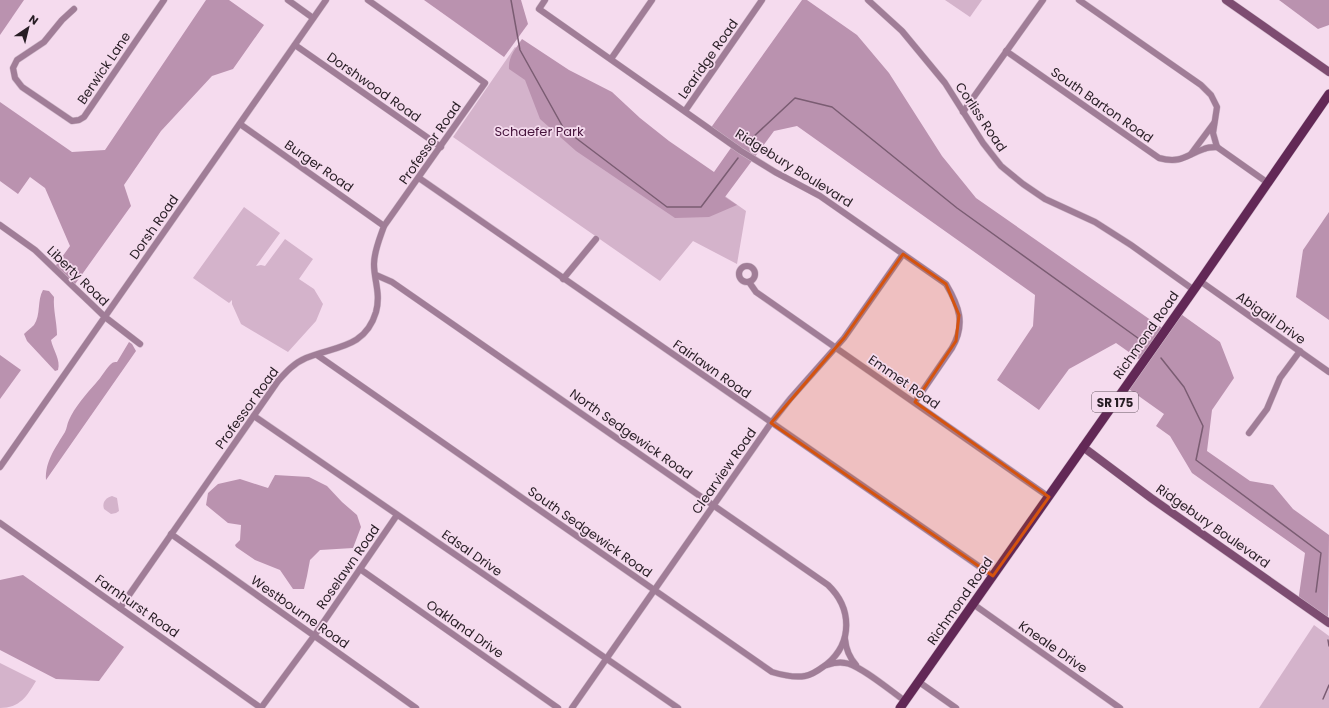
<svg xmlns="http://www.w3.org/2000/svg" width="1329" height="708" viewBox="0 0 1329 708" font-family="Poppins,sans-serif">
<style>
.green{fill:#d4b3cb}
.forest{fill:#ba92af}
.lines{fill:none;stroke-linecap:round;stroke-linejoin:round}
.stream{stroke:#7a5c72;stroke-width:1.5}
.street-casing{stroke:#d0b9ca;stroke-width:7}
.secondary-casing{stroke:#d0b9ca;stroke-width:9}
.primary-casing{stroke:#d0b9ca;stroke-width:10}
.street{stroke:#a07d97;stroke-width:6}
.secondary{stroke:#7d4c71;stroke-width:8}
.primary{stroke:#622856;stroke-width:9}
.marked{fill:#d5530e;fill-opacity:0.2;stroke:#d5530e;stroke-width:3;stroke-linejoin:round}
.labels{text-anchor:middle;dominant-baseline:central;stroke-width:3.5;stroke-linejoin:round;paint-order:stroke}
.shield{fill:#f5dbee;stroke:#655661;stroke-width:1}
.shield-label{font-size:12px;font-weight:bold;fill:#271d24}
.street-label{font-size:13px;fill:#271d24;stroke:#f5dbee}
.park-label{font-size:13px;fill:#47153d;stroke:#f5dbee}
</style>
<rect width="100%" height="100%" fill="#f5dbee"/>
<g class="green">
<path d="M945 0H982L970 17Z"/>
<path d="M515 47 746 211 737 264 693 241 660 281 453 137Z"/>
<path d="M244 207 280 233 256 266 261 265 265 266 285 239 313 259 299 279 314 289 323 304 316 321 288 352 241 324 232 304V300L229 303 193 278Z"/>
<path d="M112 496 117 498 119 511 116 513 111 514 104 509C102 503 105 498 112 496Z"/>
<path d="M1314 625 1329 636V708H1259Z"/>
<path d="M0 663 36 681C27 696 20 708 0 708Z"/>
</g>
<g class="forest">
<path d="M0 0H24L0 35Z"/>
<path d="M206 0H229L264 25 233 69 212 76 161 131 124 185 131 206 73 287 54 268 70 246 45 188 30 177 18 194 0 181V102L72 152 105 150Z"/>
<path d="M424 0H521L528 24 504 57Z"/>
<path d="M802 0H807L857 35 889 73 942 156 976 198 1165 330 1178 312 1220 342 1234 378 1212 410 1207 451 1250 481 1273 485 1293 509 1329 535 1328 622 1298 602 1305 553 1192 473 1170 436 1156 426 1164 414 1126 387 1143 362 1116 343 1069 369 1039 410 997 380 1033 326 1035 295 797 126 774 131 725 197 737 205 709 217 675 218 576 151 540 119 525 80 509 69C508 57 516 48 522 39L569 70 612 92 640 118 669 141 714 172 733 145 710 129Z"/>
<path d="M1279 0H1329V25L1318 29Z"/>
<path d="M1329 212V320L1296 297 1303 250Z"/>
<path d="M43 290 49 291 54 297C53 310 57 322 57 335L51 340C53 350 61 360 58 370L55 371 27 341 24 334C27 331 31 328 34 325 41 315 37 300 43 290Z"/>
<path d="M129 342 132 344 136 351 46 480C45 461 56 447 65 432 67 428 67 424 69 420 74 408 87 393 96 383 100 379 108 366 111 364 113 362 115 362 117 362Z"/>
<path d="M0 355 21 370 0 399Z"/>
<path d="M275 475 309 477 327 486 342 502 357 515 361 527 353 548 320 550 310 560 307 576 304 589H293L280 570 255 560 236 547 235 545 240 540 241 525 228 523 206 505 208 493 218 484 240 479 268 488Z"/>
<path d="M23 575 124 647 99 681 56 679 0 650V580Z"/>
</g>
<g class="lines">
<g class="stream">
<path d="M511 0 520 50 564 129 667 207H701L738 158"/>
<path d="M747 145 751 139 795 98 832 107 957 208 1142 341"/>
<path d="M1161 358 1184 387 1203 426 1196 460 1321 553 1316 592"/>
<path d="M1328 640 1329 646"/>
<path d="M1323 699 1329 685"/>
</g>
<g class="street-casing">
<g id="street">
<path d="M288 0 313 18"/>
<path d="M545 0 539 9 741 151 775 172 820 196 946 284C959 306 966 324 952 348L915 402"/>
<path d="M868 0 902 31 945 83 983 143 1001 166 1023 184 1045 199 1095 222 1131 245 1194 290"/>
<path d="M1079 0 1201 85 1211 95 1217 107 1213 133 1217 147"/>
<path d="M74 9 62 20 44 42 17 60 13 68 15 78 22 87 72 121 79 120 84 117 164 0"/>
<path d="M295 45 441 147"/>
<path d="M1006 51 1159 158C1181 164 1186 155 1204 149 1208 147 1213 147 1217 147"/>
<path d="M611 59 652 0"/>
<path d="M685 111 762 0"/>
<path d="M963 112 1043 0"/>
<path d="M240 124 384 226"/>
<path d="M1217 147 1268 183"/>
<path d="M1191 154 1214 123"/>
<path d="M419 178 993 576"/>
<path d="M0 225 35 250 105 317 140 344"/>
<circle cx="747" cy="274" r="8"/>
<path d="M563 279 596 239"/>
<path d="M1200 281 1329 372"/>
<path d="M749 282 756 292 1049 497"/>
<path d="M317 355 772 672C782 675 794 678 805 676 813 675 820 669 827 664 853 642 852 608 828 585L392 282 376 275"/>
<path d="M254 416 678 708"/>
<path d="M1249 433 1267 409 1280 378 1300 351"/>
<path d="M0 467 326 0"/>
<path d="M0 523 261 708 314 636 397 515"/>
<path d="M171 534 416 708"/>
<path d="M360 569 558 708"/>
<path d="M973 604 1120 708"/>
<path d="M120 608 278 381C286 372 294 363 306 358 334 346 365 349 376 312 381 293 374 281 374 264 374 251 380 238 384 226L485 83 368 0"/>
<path d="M845 639C846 650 849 657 856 665"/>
<path d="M827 665C833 663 839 662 845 663 859 664 892 692 905 701"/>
<path d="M919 682 956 708"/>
<path d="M572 708 771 423 790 399 844 338 903 254"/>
</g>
</g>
<g class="secondary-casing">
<g id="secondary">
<path d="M1226 0 1329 72"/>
<path d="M1083 447 1151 498 1329 623"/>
</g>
</g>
<g class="primary-casing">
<path id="primary" d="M900 708 1200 281 1329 94"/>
</g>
<use href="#street" class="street"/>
<use href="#secondary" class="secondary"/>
<use href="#primary" class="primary"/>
</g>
<path class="marked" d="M903 254 946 284 959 315 956 341 915 402 1049 497 993 576 771 423 844 338Z"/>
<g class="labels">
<rect class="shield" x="1092" y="392" width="46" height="20" rx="3"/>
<g class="shield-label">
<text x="1115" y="402">SR 175</text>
</g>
<g class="street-label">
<text transform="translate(708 59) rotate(-55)">Learidge Road</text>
<text transform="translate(104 68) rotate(-56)">Berwick Lane</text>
<text transform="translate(374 87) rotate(35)">Dorshwood Road</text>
<text transform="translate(1102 105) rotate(35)">South Barton Road</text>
<text transform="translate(981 117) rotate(56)">Corliss Road</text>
<text transform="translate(430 143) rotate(-55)">Professor Road</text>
<text transform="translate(319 166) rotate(35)">Burger Road</text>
<text transform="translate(794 168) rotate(32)">Ridgebury Boulevard</text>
<text transform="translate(154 227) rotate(-55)">Dorsh Road</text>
<text transform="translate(78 276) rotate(44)">Liberty Road</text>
<text transform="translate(1271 318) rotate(35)">Abigail Drive</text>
<text transform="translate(1146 335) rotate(-55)">Richmond Road</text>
<text transform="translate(712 369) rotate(35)">Fairlawn Road</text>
<text transform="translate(904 382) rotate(35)">Emmet Road</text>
<text transform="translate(247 408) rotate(-54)">Professor Road</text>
<text transform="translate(631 434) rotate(35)">North Sedgewick Road</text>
<text transform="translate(724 471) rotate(-55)">Clearview Road</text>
<text transform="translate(1213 526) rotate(35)">Ridgebury Boulevard</text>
<text transform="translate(590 532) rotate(35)">South Sedgewick Road</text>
<text transform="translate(472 553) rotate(35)">Edsal Drive</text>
<text transform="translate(348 567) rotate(-55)">Roselawn Road</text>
<text transform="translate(960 601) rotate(-55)">Richmond Road</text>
<text transform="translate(137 606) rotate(35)">Farnhurst Road</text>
<text transform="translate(300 612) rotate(35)">Westbourne Road</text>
<text transform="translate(465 629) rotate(35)">Oakland Drive</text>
<text transform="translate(1053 647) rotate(35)">Kneale Drive</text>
</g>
<g class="park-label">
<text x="539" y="131">Schaefer Park</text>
</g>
</g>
<g transform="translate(28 28) rotate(35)" stroke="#f5dbee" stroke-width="3" paint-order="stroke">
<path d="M0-3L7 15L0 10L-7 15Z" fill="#271d24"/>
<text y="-6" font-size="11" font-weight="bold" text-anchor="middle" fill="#271d24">N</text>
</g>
</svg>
